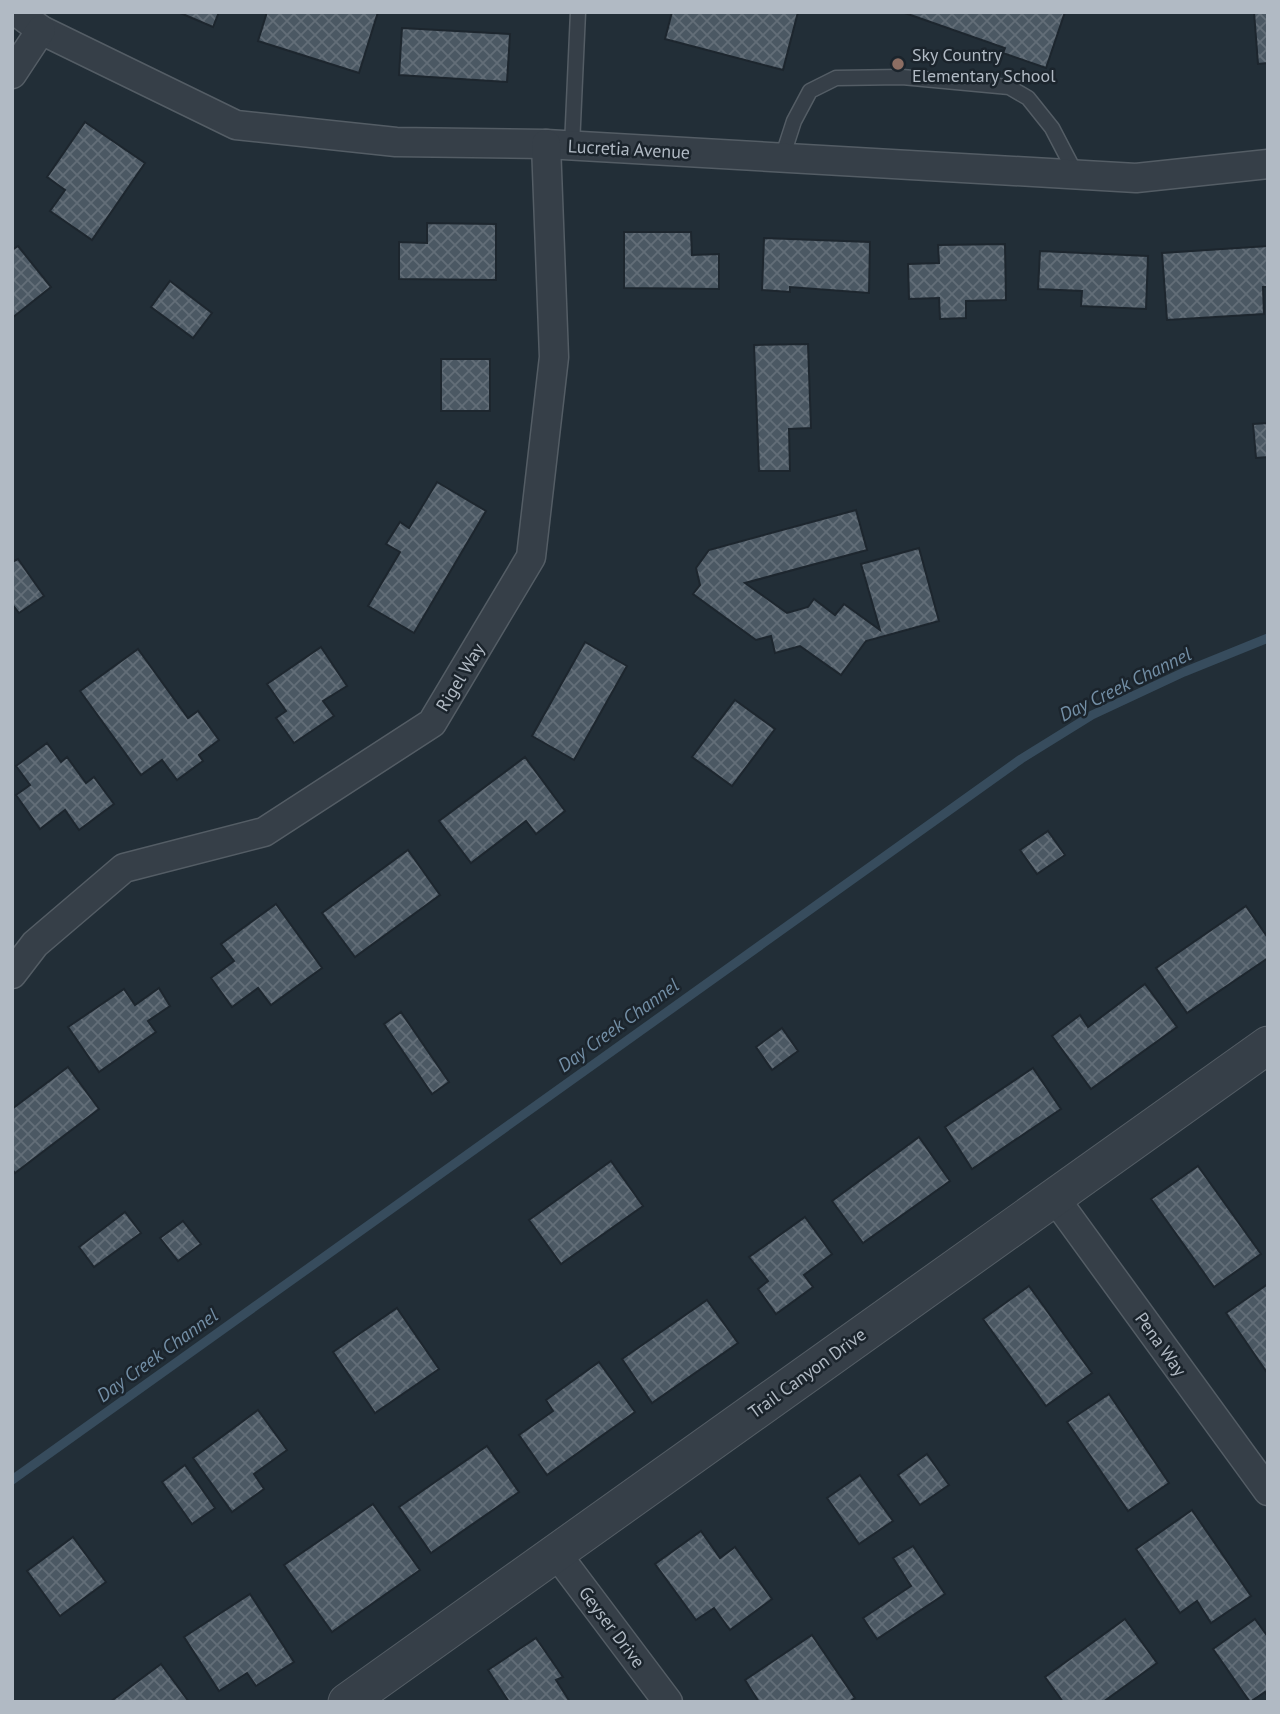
<svg xmlns="http://www.w3.org/2000/svg" width="1280" height="1714" viewBox="0 0 1280 1714" font-family="'PT Sans',sans-serif">
<style>
.lines{fill:none;stroke-linecap:round;stroke-linejoin:round}
.stream{stroke:#374c5d;stroke-width:9}
.building{fill:url(#building-cross-hatch);stroke:#1d262e;stroke-width:2}
.service-casing{stroke:#545d65;stroke-width:17}
.minor-casing{stroke:#545d65;stroke-width:31}
.tertiary-casing{stroke:#545d65;stroke-width:39}
.service{stroke:#363f48;stroke-width:14}
.minor{stroke:#363f48;stroke-width:28}
.tertiary{stroke:#363f48;stroke-width:37}
.education-dot{fill:#8d6e63;stroke:#1b242c;stroke-width:2.5}
.labels{text-anchor:middle;dominant-baseline:central;stroke-width:5;stroke-linejoin:round;paint-order:stroke}
.poi-label{font-size:18px;fill:#b1bac4;stroke:#1b242c;text-anchor:start}
.street-label{font-size:18px;fill:#b1bac4;stroke:#1b242c}
.water-label{font-size:19px;font-style:italic;fill:#738fa6;stroke:#1b242c}
</style>
<defs>
<pattern id="building-cross-hatch" width="8" height="8" patternUnits="userSpaceOnUse" patternTransform="scale(1.75)"><rect width="8" height="8" fill="#4b5863"/><path d="M0 0l8 8M0 8l8-8" fill="none" stroke="#636e78"/></pattern>
</defs>
<rect width="100%" height="100%" fill="#222e37"/>
<g class="lines">
<path class="stream" d="M12 1480 1021 759 1092 715 1184 672 1268 638"/>
</g>
<g class="building">
<path d="M178 12H219L213 27Z"/>
<path d="M267 12H378L359 73 258 41Z"/>
<path d="M672 12H798L783 70 665 39Z"/>
<path d="M902 12H1065L1046 68 1003 53 1005 48Z"/>
<path d="M1254 12H1268V63L1258 64Z"/>
<path d="M402 28 510 34 507 82 399 75Z"/>
<path d="M85 122 145 163 92 240 50 211 65 190 47 177Z"/>
<path d="M427 223 496 224V280L399 279V242L427 243Z"/>
<path d="M624 232H691L692 255 719 254V289L624 288Z"/>
<path d="M764 238 870 242 869 293 790 287V292L762 290Z"/>
<path d="M1005 244 1006 300 966 301V318L940 319 939 298 909 299 908 264 939 263 938 245Z"/>
<path d="M18 246 51 287 12 318V250Z"/>
<path d="M1268 246V287H1263L1264 314 1167 320 1162 253Z"/>
<path d="M1040 251 1148 256 1146 309 1081 306 1082 291 1038 289Z"/>
<path d="M170 281 212 313 193 338 151 307Z"/>
<path d="M808 344 811 428 789 429 790 471H759L754 345Z"/>
<rect x="441" y="359" width="49" height="52"/>
<path d="M1268 423V457L1256 458 1253 424Z"/>
<path d="M437 482 486 511 414 633 368 606 400 552 386 544 400 522 409 528Z"/>
<path d="M856 510 867 550 745 583 787 613 808 607 814 599 835 615 844 604 880 630 861 564 919 548 939 621 866 641 841 675 800 646 775 653 771 636 756 640 693 594 700 585 696 568 709 550Z"/>
<path d="M18 559 44 596 19 613 12 604V562Z"/>
<path d="M585 642 627 666 574 760 532 736Z"/>
<path d="M321 647 347 686 323 701 334 716 294 743 276 718 286 711 267 684Z"/>
<path d="M138 649 188 718 198 711 219 740 199 755 203 761 177 780 162 760 141 775 80 691Z"/>
<path d="M735 700 775 729 732 786 692 757Z"/>
<path d="M47 743 61 762 67 757 86 783 94 777 114 804 79 830 65 810 40 829 16 795 30 785 16 766Z"/>
<path d="M525 757 565 811 536 834 526 821 471 863 439 821Z"/>
<path d="M1048 831 1065 855 1037 874 1020 850Z"/>
<path d="M408 850 440 895 355 957 322 913Z"/>
<path d="M276 904 322 968 271 1005 258 988 232 1007 211 978 234 961 221 944Z"/>
<path d="M1246 906 1268 938V958L1187 1013 1156 968Z"/>
<path d="M1145 984 1177 1027 1091 1089 1052 1036 1080 1015 1088 1027Z"/>
<path d="M159 988 170 1006 148 1021 156 1032 99 1072 68 1027 124 989 135 1005Z"/>
<path d="M401 1012 449 1082 432 1094 384 1024Z"/>
<path d="M782 1028 798 1051 772 1070 756 1047Z"/>
<path d="M68 1067 99 1109 15 1173 12 1169V1109Z"/>
<path d="M1033 1068 1061 1109 972 1169 945 1127Z"/>
<path d="M919 1137 950 1181 863 1243 832 1201Z"/>
<path d="M611 1161 643 1206 561 1264 529 1220Z"/>
<path d="M1198 1166 1261 1254 1214 1287 1151 1199Z"/>
<path d="M125 1212 141 1233 94 1267 79 1247Z"/>
<path d="M805 1217 832 1254 804 1275 813 1287 776 1314 758 1289 768 1281 749 1257Z"/>
<path d="M183 1221 201 1244 178 1261 160 1238Z"/>
<path d="M1268 1284V1374L1226 1313Z"/>
<path d="M1029 1286 1092 1373 1046 1406 983 1319Z"/>
<path d="M707 1300 738 1343 652 1403 622 1359Z"/>
<path d="M397 1308 439 1369 375 1413 333 1352Z"/>
<path d="M599 1362 635 1412 547 1475 519 1435 553 1411 546 1400Z"/>
<path d="M1109 1394 1169 1483 1128 1511 1067 1422Z"/>
<path d="M258 1410 287 1450 254 1474 264 1489 232 1512 193 1458Z"/>
<path d="M487 1446 519 1492 431 1553 399 1507Z"/>
<path d="M927 1454 949 1485 920 1505 898 1475Z"/>
<path d="M185 1465 215 1508 192 1524 162 1482Z"/>
<path d="M860 1475 893 1521 859 1544 827 1498Z"/>
<path d="M373 1504 420 1570 332 1632 284 1565Z"/>
<path d="M1192 1510 1251 1596 1211 1623 1197 1601 1180 1613 1136 1549Z"/>
<path d="M701 1531 720 1558 735 1547 772 1599 730 1630 714 1608 696 1620 655 1564Z"/>
<path d="M73 1537 106 1582 60 1616 27 1571Z"/>
<path d="M913 1546 945 1594 877 1639 863 1618 911 1586 893 1558Z"/>
<path d="M250 1594 294 1662 256 1686 247 1673 219 1691 184 1637Z"/>
<path d="M1125 1619 1157 1663 1103 1702H1063L1045 1677Z"/>
<path d="M1255 1619 1268 1637V1697L1265 1692 1250 1702 1213 1649Z"/>
<path d="M812 1635 855 1698 849 1702H759L745 1680Z"/>
<path d="M536 1638 563 1677 556 1680 570 1702H509L488 1670Z"/>
<path d="M161 1664 189 1702H110Z"/>
</g>
<g class="lines">
<g class="service-casing">
<g id="service">
<path d="M572 146 578 12"/>
<path d="M782 158 794 121 810 91 836 78 902 77 1009 87 1028 98 1052 128 1076 174"/>
</g>
</g>
<g class="minor-casing">
<g id="minor">
<path d="M17 12 41 30 236 125 396 142 546 144 1136 178 1268 164"/>
<path d="M12 74 41 30"/>
<path d="M12 974 35 944 124 868 264 832 432 723 531 557 554 357 546 144"/>
<path d="M1054 1197 1268 1491"/>
<path d="M556 1553 668 1702"/>
</g>
</g>
<g class="tertiary-casing">
<path id="tertiary" d="M347 1702 1268 1045"/>
</g>
<use href="#service" class="service"/>
<use href="#minor" class="minor"/>
<use href="#tertiary" class="tertiary"/>
</g>
<circle class="education-dot" cx="898" cy="64" r="7"/>
<g class="labels">
<g class="poi-label">
<text x="912" y="54">Sky Country<tspan x="912" dy="21">Elementary School</tspan></text>
</g>
<g class="street-label">
<text transform="translate(629 149) rotate(3)">Lucretia Avenue</text>
<text transform="translate(460 677) rotate(-59)">Rigel Way</text>
<text transform="translate(1161 1344) rotate(54)">Pena Way</text>
<text transform="translate(807 1373) rotate(-36)">Trail Canyon Drive</text>
<text transform="translate(612 1627) rotate(53)">Geyser Drive</text>
</g>
<g class="water-label">
<text transform="translate(1125 684) rotate(-26)">Day Creek Channel</text>
<text transform="translate(618 1025) rotate(-36)">Day Creek Channel</text>
<text transform="translate(157 1355) rotate(-36)">Day Creek Channel</text>
</g>
</g>
<rect width="1280" height="1714" fill="none" stroke="#b1bac4" stroke-width="28"/>
</svg>
